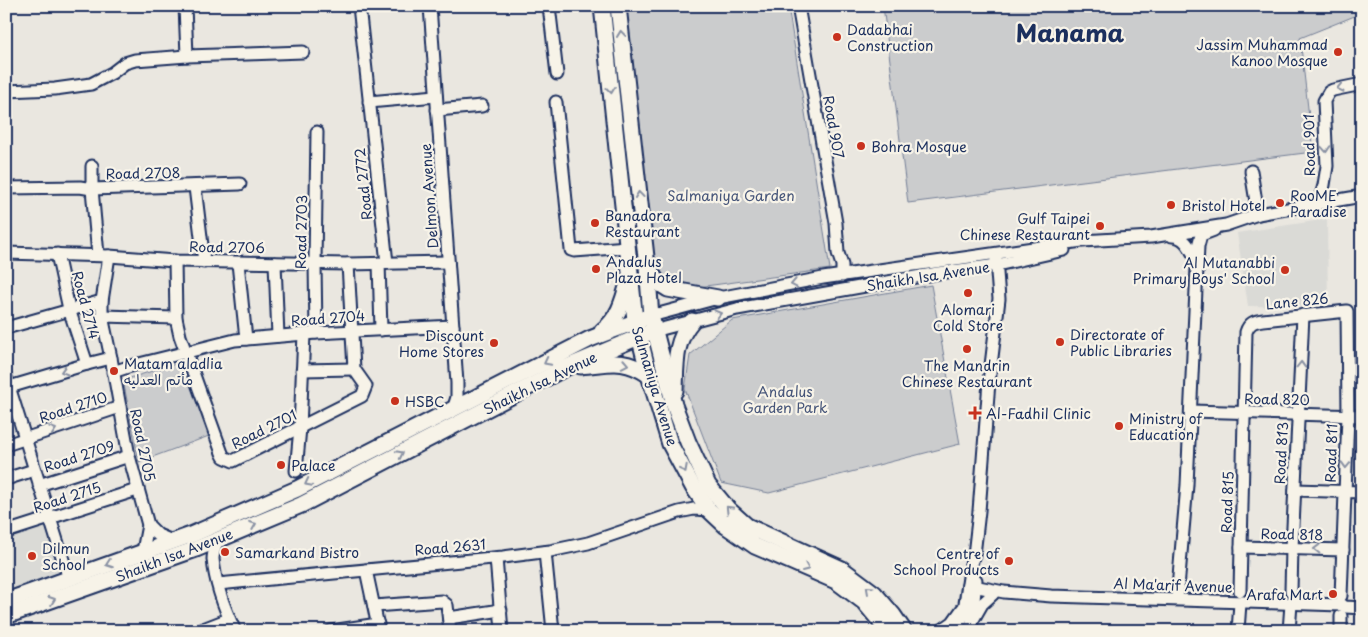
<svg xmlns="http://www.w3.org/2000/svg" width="1368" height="637" viewBox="0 0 1368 637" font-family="'Playpen Sans','Playpen Sans Arabic',sans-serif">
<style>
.built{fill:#dadad6}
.green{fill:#cbcccd;stroke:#737e96}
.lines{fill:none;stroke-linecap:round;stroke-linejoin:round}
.minor-casing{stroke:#1b2f5e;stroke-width:15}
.major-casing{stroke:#1b2f5e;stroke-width:19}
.minor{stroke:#f7f3e8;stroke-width:11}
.major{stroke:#f7f3e8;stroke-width:15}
.oneway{stroke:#8991a3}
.poi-dot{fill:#c8321e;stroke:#f7f3e8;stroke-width:2}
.labels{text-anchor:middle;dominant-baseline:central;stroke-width:4.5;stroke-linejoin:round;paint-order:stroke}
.poi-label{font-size:14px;fill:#1b2f5e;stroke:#f7f3e8;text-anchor:start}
.street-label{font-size:14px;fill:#1b2f5e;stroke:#f7f3e8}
.park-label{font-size:14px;fill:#47567a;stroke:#f7f3e8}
.town-label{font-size:24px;font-weight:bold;fill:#1b2f5e;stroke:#f7f3e8}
</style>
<rect width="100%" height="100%" fill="#eae7e0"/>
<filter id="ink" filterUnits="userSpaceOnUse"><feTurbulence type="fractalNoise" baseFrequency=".02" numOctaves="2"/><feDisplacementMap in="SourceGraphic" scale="10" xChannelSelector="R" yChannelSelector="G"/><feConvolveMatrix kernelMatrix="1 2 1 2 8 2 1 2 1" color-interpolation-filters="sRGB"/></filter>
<g filter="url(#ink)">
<g class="built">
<path d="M1327 219 1328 307 1248 306 1237 233Z"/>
<path d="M47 524 62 574 6 594V538Z"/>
</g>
<g class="green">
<path d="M623 6H788L830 269 691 288 675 284 661 279 652 259Z"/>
<path d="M883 6H1362V13L1300 38 1313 152 908 203Z"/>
<path d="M931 285 960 444 769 493 721 483 685 389 690 355 732 320Z"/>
<path d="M179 363 185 365 209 436 139 462 123 380Z"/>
</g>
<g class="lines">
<g class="minor-casing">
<g id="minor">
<path d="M185 6 187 56"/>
<path d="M359 6 387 263"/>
<path d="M430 6 457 383V397L453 410"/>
<path d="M549 6 557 74"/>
<path d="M798 6 836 223 838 253 842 265V276"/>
<path d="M6 91 55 89 91 84 112 73 125 63 135 60 187 56 303 52"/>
<path d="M369 102 436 96"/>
<path d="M556 102 571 250 574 251 628 247"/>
<path d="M437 110 482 106"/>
<path d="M92 166V189L98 255"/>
<path d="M1251 171 1258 214"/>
<path d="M195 187 204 262"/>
<path d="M6 188 80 187 92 189 240 184"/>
<path d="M1319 203 1324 185 1327 166 1324 101 1329 92 1333 90 1362 84"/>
<path d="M1172 236C1186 236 1191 250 1197 261"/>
<path d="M6 253 109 256 175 261 348 264 448 262"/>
<path d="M57 254 69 309 87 364"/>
<path d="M109 256 102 301V316L111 358 129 456 148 525 143 551"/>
<path d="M175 261 176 318 180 336 222 453 224 457 233 461 362 396 366 386 354 369 348 264"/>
<path d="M238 263 246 339"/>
<path d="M275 263 278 336"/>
<path d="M379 263 381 330"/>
<path d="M102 316 176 318"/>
<path d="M651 316 718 298 823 278 1082 241 1151 237 1226 225 1258 214 1362 196"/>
<path d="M6 328 102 301"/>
<path d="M654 331 737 309 938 273 997 265 1064 250"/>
<path d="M316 333 315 263 317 132"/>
<path d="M302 370 354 369"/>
<path d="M113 372 131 366 235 340 316 333 453 326"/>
<path d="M6 377 69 579"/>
<path d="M6 388 87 364 111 358"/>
<path d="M1191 411 1362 416"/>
<path d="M6 445 120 407"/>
<path d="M296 471 300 428 304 334"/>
<path d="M6 479 34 470"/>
<path d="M39 485 129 456"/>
<path d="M1295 490 1362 492"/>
<path d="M148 525 158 535 172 541"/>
<path d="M6 532 137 490"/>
<path d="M217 540C216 546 213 553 213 559 215 583 225 610 235 631"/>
<path d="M1241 547 1343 550"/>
<path d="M545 552 553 631"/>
<path d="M496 558 502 631"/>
<path d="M366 570 379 631"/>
<path d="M218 584 503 557 550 551 588 543 679 512 694 509 709 510"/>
<path d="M968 585 1004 592 1051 596 1341 605 1346 607 1362 608"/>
<path d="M1240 591 1246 332C1249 323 1254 321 1263 320L1347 311 1348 416 1341 596"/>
<path d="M1291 591 1292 548 1303 315"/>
<path d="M1177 599 1187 485 1198 246 1201 235 1214 230"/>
<path d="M374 606 442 601 447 605 450 631"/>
<path d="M449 618 501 610"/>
<path d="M974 618 982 604 993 594"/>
<path d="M198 631 229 619"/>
<path d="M331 631 378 624"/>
<path d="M958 631 964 610 971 564 974 555 979 511 989 382 999 299 996 259"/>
<path d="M971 631 976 580"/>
<path d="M1238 631 1240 603"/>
<path d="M1289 631 1291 604"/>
<path d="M1341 631V616"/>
</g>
</g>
<g class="major-casing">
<g id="major">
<path d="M602 6 635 320 649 375 670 444 693 487 709 510 726 526 755 546 836 581 864 602 879 620 887 631"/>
<path d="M618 6 647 266 651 316 674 405 688 442 708 485 728 509 747 526 842 569 874 593 893 615 904 631"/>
<path d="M648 267 657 282 668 289 718 298"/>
<path d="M602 331C618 319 623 302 628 283"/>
<path d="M581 366C609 364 623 357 649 375"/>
<path d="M675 391C676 366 674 341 692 321"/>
<path d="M6 601 191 535 297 489 590 339 645 318"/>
<path d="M6 616 196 549 301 505 565 368 648 333"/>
<path d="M944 631 954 624 964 610"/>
</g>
</g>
<use href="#minor" class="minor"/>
<use href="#major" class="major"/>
</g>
<defs><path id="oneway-chevron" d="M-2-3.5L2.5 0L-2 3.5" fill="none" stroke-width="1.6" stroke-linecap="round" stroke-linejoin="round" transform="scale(1.25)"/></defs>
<g class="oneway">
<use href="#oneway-chevron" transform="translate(621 34) rotate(-96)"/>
<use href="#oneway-chevron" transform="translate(1340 88) rotate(167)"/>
<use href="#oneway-chevron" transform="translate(611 90) rotate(84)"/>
<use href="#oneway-chevron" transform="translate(1326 149) rotate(86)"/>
<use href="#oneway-chevron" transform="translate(639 195) rotate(-96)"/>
<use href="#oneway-chevron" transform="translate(794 284) rotate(169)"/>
<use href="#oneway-chevron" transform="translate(718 314) rotate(-14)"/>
<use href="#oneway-chevron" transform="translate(547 362) rotate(153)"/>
<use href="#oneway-chevron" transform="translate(625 364) rotate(11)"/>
<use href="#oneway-chevron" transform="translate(1301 365) rotate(-88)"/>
<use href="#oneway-chevron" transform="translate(64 371) rotate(163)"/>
<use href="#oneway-chevron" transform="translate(53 430) rotate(-18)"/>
<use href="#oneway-chevron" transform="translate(400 454) rotate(-27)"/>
<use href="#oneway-chevron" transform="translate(1346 465) rotate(92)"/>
<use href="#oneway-chevron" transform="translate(684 469) rotate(62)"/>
<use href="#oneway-chevron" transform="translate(308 483) rotate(153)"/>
<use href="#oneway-chevron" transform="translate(729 509) rotate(-134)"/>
<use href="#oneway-chevron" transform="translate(253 525) rotate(-22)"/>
<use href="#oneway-chevron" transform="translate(1317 549) rotate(-179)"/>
<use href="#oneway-chevron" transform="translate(109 564) rotate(160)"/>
<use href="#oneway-chevron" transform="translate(806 568) rotate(23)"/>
<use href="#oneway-chevron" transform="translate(869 589) rotate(-138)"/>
<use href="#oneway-chevron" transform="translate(52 600) rotate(-20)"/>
</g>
</g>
<g class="poi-dot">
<circle cx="837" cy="37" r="5"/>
<circle cx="1338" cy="52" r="5"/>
<circle cx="861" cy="146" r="5"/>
<circle cx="1280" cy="203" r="5"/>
<circle cx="1171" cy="205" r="5"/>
<circle cx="595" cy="223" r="5"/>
<circle cx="1100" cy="226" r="5"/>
<circle cx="596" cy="269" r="5"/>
<circle cx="1285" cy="270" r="5"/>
<circle cx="968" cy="293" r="5"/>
<circle cx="1060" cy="342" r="5"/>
<circle cx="494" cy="343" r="5"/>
<circle cx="967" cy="349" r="5"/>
<circle cx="114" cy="371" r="5"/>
<circle cx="395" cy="401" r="5"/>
<path d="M972.5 405.5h5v5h5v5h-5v5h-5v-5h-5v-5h5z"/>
<circle cx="1119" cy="426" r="5"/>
<circle cx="281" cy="465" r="5"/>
<circle cx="225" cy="552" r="5"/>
<circle cx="32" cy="556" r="5"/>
<circle cx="1009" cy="561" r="5"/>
<circle cx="1333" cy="594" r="5"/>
</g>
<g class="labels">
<g class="poi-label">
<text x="847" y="29">Dadabhai<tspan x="847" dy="16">Construction</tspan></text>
<text x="1328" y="44" text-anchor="end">Jassim Muhammad<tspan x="1328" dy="16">Kanoo Mosque</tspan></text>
<text x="871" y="146">Bohra Mosque</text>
<text x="1290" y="195">RooME<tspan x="1290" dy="16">Paradise</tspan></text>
<text x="1181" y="205">Bristol Hotel</text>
<text x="605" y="215">Banadora<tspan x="605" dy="16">Restaurant</tspan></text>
<text x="1090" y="218" text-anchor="end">Gulf Taipei<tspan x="1090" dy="16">Chinese Restaurant</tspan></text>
<text x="606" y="261">Andalus<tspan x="606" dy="16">Plaza Hotel</tspan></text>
<text x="1275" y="262" text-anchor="end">Al Mutanabbi<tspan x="1275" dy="16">Primary Boys' School</tspan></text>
<text x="968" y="309" text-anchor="middle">Alomari<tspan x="968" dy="16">Cold Store</tspan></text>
<text x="1070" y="334">Directorate of<tspan x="1070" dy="16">Public Libraries</tspan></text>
<text x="484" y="335" text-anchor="end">Discount<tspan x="484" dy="16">Home Stores</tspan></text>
<text x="124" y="363">Matam aladlia<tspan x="124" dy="16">مأتم العدليه</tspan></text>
<text x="967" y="365" text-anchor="middle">The Mandrin<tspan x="967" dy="16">Chinese Restaurant</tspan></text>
<text x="405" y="401">HSBC</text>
<text x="986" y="413">Al-Fadhil Clinic</text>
<text x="1129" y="418">Ministry of<tspan x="1129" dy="16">Education</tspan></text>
<text x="291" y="465">Palace</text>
<text x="42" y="548">Dilmun<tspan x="42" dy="16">School</tspan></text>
<text x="235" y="552">Samarkand Bistro</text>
<text x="999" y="553" text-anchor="end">Centre of<tspan x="999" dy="16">School Products</tspan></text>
<text x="1323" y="594" text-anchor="end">Arafa Mart</text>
</g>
<g class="street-label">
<text transform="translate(834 127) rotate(80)">Road 907</text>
<text transform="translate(1309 145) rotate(-91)">Road 901</text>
<text transform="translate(143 173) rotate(-1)">Road 2708</text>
<text transform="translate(363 184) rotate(-96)">Road 2772</text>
<text transform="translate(429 196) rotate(-94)">Delmon Avenue</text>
<text transform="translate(301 232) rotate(-89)">Road 2703</text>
<text transform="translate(227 247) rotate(1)">Road 2706</text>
<text transform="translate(928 276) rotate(-9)">Shaikh Isa Avenue</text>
<text transform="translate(1297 301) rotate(-6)">Lane 826</text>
<text transform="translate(86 305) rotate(75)">Road 2714</text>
<text transform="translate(328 318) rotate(-4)">Road 2704</text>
<text transform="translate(540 383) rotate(-26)">Shaikh Isa Avenue</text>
<text transform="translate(655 386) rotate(73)">Salmaniya Avenue</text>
<text transform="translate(1277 399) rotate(1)">Road 820</text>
<text transform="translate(73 407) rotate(-18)">Road 2710</text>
<text transform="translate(264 429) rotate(-26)">Road 2701</text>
<text transform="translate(143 445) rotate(78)">Road 2705</text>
<text transform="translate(1281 453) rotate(-87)">Road 813</text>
<text transform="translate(1331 453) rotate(-88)">Road 811</text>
<text transform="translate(79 456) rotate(-18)">Road 2709</text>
<text transform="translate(67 497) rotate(-18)">Road 2715</text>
<text transform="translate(1227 502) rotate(-88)">Road 815</text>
<text transform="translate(1292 534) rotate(1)">Road 818</text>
<text transform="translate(450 547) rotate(-5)">Road 2631</text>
<text transform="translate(174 555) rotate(-21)">Shaikh Isa Avenue</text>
<text transform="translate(1173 585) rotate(2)">Al Ma'arif Avenue</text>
</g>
<g class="park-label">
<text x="731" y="195">Salmaniya Garden</text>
<text x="785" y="391">Andalus<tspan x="785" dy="16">Garden Park</tspan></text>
</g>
<g class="town-label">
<text x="1070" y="32">Manama</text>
</g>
</g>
<rect width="1368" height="637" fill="none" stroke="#f7f3e8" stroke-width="25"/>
<rect x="12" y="12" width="1343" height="612" fill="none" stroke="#1b2f5e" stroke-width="2" filter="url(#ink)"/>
</svg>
